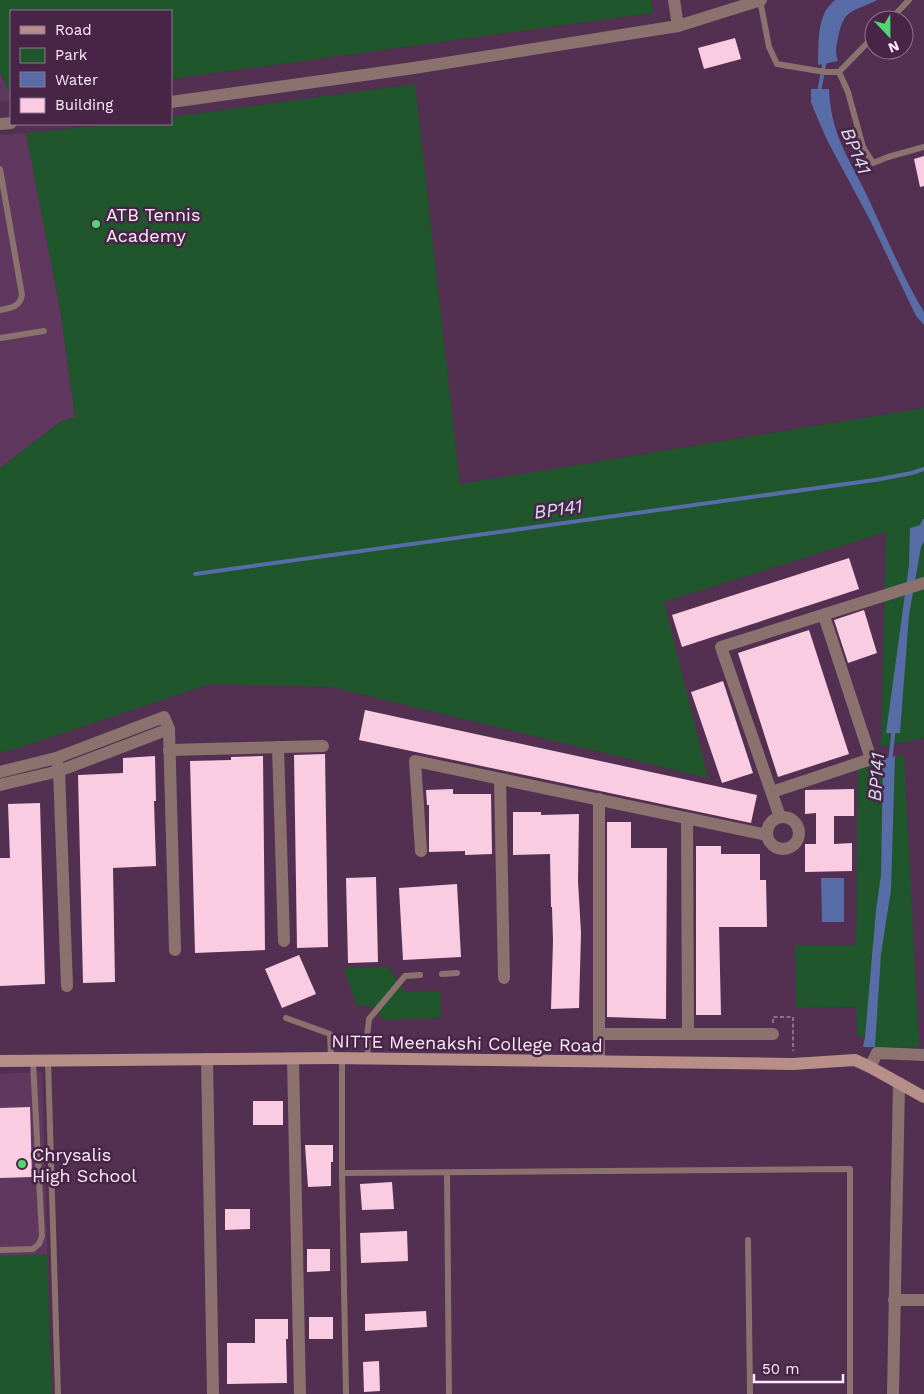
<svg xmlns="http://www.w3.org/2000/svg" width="924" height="1394" viewBox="0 0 924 1394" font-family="'Work Sans',sans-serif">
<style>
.built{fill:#60375e}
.green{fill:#1f562c}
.water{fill:#586ca7}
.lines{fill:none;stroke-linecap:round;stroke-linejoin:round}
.stream{stroke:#586ca7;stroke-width:4}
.building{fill:#facce1}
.path{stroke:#8e708c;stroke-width:2;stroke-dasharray:4 2.5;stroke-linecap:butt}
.lane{stroke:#8c726e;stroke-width:6}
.street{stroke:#8c726e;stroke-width:12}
.secondary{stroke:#b78f88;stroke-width:12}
.poi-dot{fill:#52d673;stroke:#482546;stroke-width:2}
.labels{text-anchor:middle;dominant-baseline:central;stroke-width:5;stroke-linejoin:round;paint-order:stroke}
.poi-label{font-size:18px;fill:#fdebfc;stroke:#482546;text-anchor:start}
.street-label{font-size:18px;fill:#fdebfc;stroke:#482546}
.water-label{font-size:19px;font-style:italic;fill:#d6ddee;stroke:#482546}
</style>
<rect width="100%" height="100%" fill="#532f51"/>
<g class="built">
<path d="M0 72 11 96V100L0 101Z"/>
<path d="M26 133 61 315 75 417 60 422 0 468V135Z"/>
<path d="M42 1072 49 1308 0 1310V1074Z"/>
</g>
<g class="green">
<path d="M0 0H651L653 13 171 79V11H11V96L0 72Z"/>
<path d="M415 84 460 484 924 408V738L881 747 886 532 664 602 708 778 331 687 210 684 28 745 0 753V468L60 422 75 417 61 315 26 133 117 124H171V117Z"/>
<path d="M904 755 919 1047H863L865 1037 857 1036 856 1007 796 1008 795 945H856L858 769 883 759Z"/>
<path d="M388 967 405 992 440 991 441 1018 383 1020C378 1008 369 1004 357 1006L344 968Z"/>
<path d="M47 1254 52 1394H0V1256Z"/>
</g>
<g class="water">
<path d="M835 0H877C853 13 844 7 838 38 836 47 835 52 838 61L818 65C819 42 816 15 835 0Z"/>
<path d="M811 89H829C831 138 851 160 870 202 887 239 903 277 924 312V325L916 316 871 222 827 140 814 110 811 102Z"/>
<path d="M924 524V541L921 547 909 615 900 733H886L909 565 910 528Z"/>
<path d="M895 756 891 890 881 954 875 1047H863L865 1037 876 910 881 875 883 759Z"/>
<path d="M821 878H844V922H822Z"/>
</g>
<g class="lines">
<g class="stream">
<path d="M819 92 825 60"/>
<path d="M921 528 924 521"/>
<path d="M195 574 875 480 912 473 924 469"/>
<path d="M890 761 894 728"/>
</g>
</g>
<g class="building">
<path d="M735 38 741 59 704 69 698 48Z"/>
<path d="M924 156V186L920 187 914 159Z"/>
<path d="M849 558 859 589 682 647 672 615Z"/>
<path d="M864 610 877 653 848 663 834 620Z"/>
<path d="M809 630 849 754 778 777 738 653Z"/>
<path d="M723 681 753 773 722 783 691 692Z"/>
<path d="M365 710 757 795 751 823 359 740Z"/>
<path d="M325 754 328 947 297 948 294 755Z"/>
<path d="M155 756 156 801H154L156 866 113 868 115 982 83 983 78 775 123 773V758Z"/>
<path d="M263 756 265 950 195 953 190 761 231 760V757Z"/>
<path d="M453 789V794H491L492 854 465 855V851L429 852V805H427L426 790Z"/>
<path d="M854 789V816H834V844L852 843V871L805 872V844H816V813L805 814V790Z"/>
<path d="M40 803 45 984 0 986V858H10L8 804Z"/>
<path d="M513 812H541V815L579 814 578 881 581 933 579 1008 551 1009 553 941 552 907H551L550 854 513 855Z"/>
<path d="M607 822H631V848H667L666 1019 607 1017Z"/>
<path d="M696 846H721V854H760V880H766L767 927H719L721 1015H696Z"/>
<path d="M376 877 378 962 348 963 346 878Z"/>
<path d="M457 884 461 957 403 960 399 888Z"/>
<path d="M299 955 316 994 282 1008 265 969Z"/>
<rect x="253" y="1101" width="30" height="24"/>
<path d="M30 1107 32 1177 0 1178V1108Z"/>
<path d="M305 1145H333V1162H331V1186L308 1187Z"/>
<path d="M392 1182 394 1209 362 1210 360 1184Z"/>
<path d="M225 1209H250V1229L225 1230Z"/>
<path d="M407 1231 408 1261 361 1263 360 1233Z"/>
<path d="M307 1249H330V1271L307 1272Z"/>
<path d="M426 1311 427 1327 365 1331V1314Z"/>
<rect x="309" y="1317" width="24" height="22"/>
<path d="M255 1319H288V1339H286L287 1383 227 1384V1343H255Z"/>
<path d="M379 1361 380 1391 364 1392 363 1362Z"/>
</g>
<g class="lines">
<path class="path" d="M773 1023V1017H793V1051"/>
<g class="lane">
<path d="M760 0 769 47 777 64 825 72H839L848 92 863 147 873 163 888 157 924 147"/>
<path d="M890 20 909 0"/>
<path d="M839 72 874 36"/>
<path d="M0 169 22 295C20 307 11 308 0 310"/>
<path d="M0 338 44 331"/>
<path d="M442 974 457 973"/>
<path d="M286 1018 330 1034 331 1058"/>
<path d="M342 1059V1173L346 1394"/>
<path d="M368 1059 367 1036 369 1019 405 976 420 975"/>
<path d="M48 1061 58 1394"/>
<path d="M342 1173 850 1169V1394"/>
<path d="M447 1173 449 1394"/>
<path d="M748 1240 750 1394"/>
<path d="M0 1250 33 1249 39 1244 42 1236 33 1061"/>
</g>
<g class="street">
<path d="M674 0 678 26"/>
<path d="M171 102 414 68 678 26 761 0"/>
<path d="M0 124 11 123"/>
<path d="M278 747 284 941"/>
<path d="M169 750 323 746"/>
<path d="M56 758 59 771 67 986"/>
<path d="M0 772 56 758 164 717 169 729 175 950"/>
<path d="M500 779 504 978"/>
<path d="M0 785 59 771 169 729"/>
<path d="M772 792 871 759 824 616"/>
<path d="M599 799V1061"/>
<path d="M780 817 721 647 924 583"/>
<circle cx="783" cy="833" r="16"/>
<path d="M687 819 688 1034"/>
<path d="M421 851 415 761 767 835"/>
<path d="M599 1034H773"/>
<path d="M207 1059 213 1394"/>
<path d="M293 1059 300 1394"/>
<path d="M870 1067 877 1053 924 1055"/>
<path d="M894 1300H924"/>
<path d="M893 1394 899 1083"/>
</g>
<path class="secondary" d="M0 1061 331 1058 793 1064 855 1060 870 1067 924 1097"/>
</g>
<g class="poi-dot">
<circle cx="96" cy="224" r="5"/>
<circle cx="22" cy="1164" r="5"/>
</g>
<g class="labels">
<g class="poi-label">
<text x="106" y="214">ATB Tennis<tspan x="106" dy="21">Academy</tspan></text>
<text x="32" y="1154">Chrysalis<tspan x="32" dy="21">High School</tspan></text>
</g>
<g class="street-label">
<text transform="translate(467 1043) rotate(1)">NITTE Meenakshi College Road</text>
</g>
<g class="water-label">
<text transform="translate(856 151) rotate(67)">BP141</text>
<text transform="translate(558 509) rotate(-8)">BP141</text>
<text transform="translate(876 777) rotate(-86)">BP141</text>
</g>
</g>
<rect x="10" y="10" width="162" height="115" fill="#482546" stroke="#90748f"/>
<rect x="20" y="26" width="25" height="8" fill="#b78f88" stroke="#90748f"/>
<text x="55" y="35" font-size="15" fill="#fdebfc">Road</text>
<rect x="20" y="48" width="25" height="15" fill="#1f562c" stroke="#90748f"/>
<text x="55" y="60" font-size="15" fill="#fdebfc">Park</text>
<rect x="20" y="72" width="25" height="15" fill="#586ca7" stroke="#90748f"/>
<text x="55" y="85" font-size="15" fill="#fdebfc">Water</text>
<rect x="20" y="98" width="25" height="15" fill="#facce1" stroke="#90748f"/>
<text x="55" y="110" font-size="15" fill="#fdebfc">Building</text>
<g transform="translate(889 35) rotate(158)"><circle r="24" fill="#482546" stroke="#90748f"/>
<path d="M0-4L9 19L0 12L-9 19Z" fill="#52d673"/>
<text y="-8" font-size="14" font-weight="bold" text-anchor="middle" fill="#fdebfc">N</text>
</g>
<path d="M754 1374v8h89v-8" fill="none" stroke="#fdebfc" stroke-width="2.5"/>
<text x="762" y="1374" font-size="15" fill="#fdebfc" stroke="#482546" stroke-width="4" paint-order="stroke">50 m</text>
</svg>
